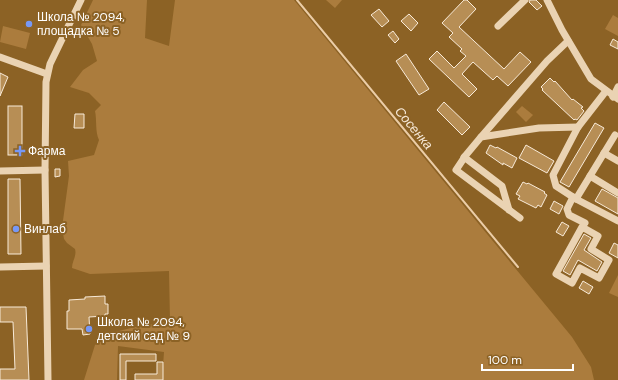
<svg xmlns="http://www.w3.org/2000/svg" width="618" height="380" viewBox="0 0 618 380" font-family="'DM Sans',sans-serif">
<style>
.green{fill:#ab7c3d}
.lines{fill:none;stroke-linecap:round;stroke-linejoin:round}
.stream{stroke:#ebcda7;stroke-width:2}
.building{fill:#b78e55;stroke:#f8ead8}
.minor{stroke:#ead3b3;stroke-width:7}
.poi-dot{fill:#7798f5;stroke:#8c6225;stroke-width:1.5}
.labels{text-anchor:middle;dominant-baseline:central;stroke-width:4;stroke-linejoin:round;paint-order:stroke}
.poi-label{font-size:12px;fill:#fff;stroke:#8c6225;text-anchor:start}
.water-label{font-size:13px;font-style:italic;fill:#f7ead9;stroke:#8c6225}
</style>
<rect width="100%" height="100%" fill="#8c6225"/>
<g class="green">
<path d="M93 0H147L145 38 169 46 175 0H294L572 337 591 367 594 380H162L164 352 118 346 117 380H84L95 345 107 334 131 328 170 321 169 271 90 274 72 268C72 261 77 256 75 249L67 243 64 239 62 228 69 176 68 161 94 155 99 140C95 132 97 120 95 111L101 105 89 93 70 87 83 70 97 61 92 44 81 25Z"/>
<path d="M326 0H342L335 8Z"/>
<path d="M613 15 618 18V36L605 29Z"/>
<path d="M3 26 30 33 26 49 0 42Z"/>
<path d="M522 106 533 115 526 122 516 112Z"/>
<path d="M618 275V297L609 293Z"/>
</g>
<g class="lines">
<path class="stream" d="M297 0 518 267"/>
</g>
<g class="building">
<path d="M464 0H467L476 9 459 27 504 69 520 52 531 62 508 86 497 76 493 80 473 62 462 74 477 89 469 97 429 59 437 51 454 68 466 56 460 51 462 49 449 37 453 33 442 23Z"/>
<path d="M530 0H536L542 6 537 10 529 2Z"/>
<path d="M379 9 389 21 382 27 371 15Z"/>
<path d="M409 14 418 23 411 31 401 21Z"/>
<path d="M393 31 399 39 395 43 388 35Z"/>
<path d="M613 39 618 42V49L610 45Z"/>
<path d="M406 54 429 89 419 95 396 61Z"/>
<path d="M0 73 8 77 0 96Z"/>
<path d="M550 78 554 82 555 81 572 100 573 99 583 107 581 108 584 111 577 120 575 119 574 120 542 90 543 89 541 87Z"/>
<path d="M444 102 470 127 462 135 437 110Z"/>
<rect x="8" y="106" width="14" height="49"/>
<path d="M75 114H84V128H74Z"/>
<path d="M595 123 604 128 569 187 560 182Z"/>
<path d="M490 145 496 148 497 147 517 158 512 168 503 163V165L486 153Z"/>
<path d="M526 145 554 161 547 173 519 158Z"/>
<path d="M55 169H60V176L55 177Z"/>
<path d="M8 179H20L21 254H8Z"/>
<path d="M523 182 527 184 528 183 545 192 544 193 547 195 541 207 538 205 536 208 518 199 520 196 516 194Z"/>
<path d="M602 189 618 198V214L595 201Z"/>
<path d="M554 201 563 206 559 214 550 209Z"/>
<path d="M562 222 569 226 563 236 556 232Z"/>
<path d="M584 234 591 238 584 250 602 262 597 271 578 260 570 275 563 271Z"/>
<path d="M614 243 618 245V258L609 253Z"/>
<path d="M583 281 593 287 589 294 579 288Z"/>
<path d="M105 296V304H108V314H105V316L89 317 90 334 83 335 82 329H67V311H69V300L85 299V297Z"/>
<path d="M0 307H26L29 380H0V369H15L13 322H0Z"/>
<path d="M120 354H156V361H126V380H120Z"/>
<path d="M157 362H163V380H135V374H157Z"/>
</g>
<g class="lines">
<g class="minor">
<path d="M547 0 562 30 591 79 618 99"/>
<path d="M498 26 525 0"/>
<path d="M0 57 47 74"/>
<path d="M613 97 618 87"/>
<path d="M615 135 576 199 618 221"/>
<path d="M481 137 547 61 568 41"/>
<path d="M604 153 618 161"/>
<path d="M464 157 502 186 509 210"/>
<path d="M0 171 45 170"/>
<path d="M590 176 618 193"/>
<path d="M573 197 567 209 569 215 585 223 582 227 556 274 572 283 580 268 599 278 609 260 591 249 598 236 582 227"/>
<path d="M576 199 556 186 553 175 578 127 606 91"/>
<path d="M520 218 456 170 466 155 481 137 539 128 578 127"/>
<path d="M0 267 46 266"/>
<path d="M48 380 45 170 46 82 50 64 81 0"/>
</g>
</g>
<g class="poi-dot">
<circle cx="29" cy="24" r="4"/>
<path d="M18 145h4v4h4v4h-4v4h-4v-4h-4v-4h4z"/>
<circle cx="16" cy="229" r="4"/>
<circle cx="89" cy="329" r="4"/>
</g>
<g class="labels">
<g class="poi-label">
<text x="37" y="17">Школа № 2094,<tspan x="37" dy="14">площадка № 5</tspan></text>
<text x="28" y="151">Фарма</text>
<text x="24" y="229">Винлаб</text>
<text x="97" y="322">Школа № 2094,<tspan x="97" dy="14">детский сад № 9</tspan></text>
</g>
<g class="water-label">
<text transform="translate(414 128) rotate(50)">Сосенка</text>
</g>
</g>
<path d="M482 364v6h91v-6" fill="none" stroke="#ffffff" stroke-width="2"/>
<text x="488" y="364" font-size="12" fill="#ffffff" stroke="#8c6225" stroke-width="3" paint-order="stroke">100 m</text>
</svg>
